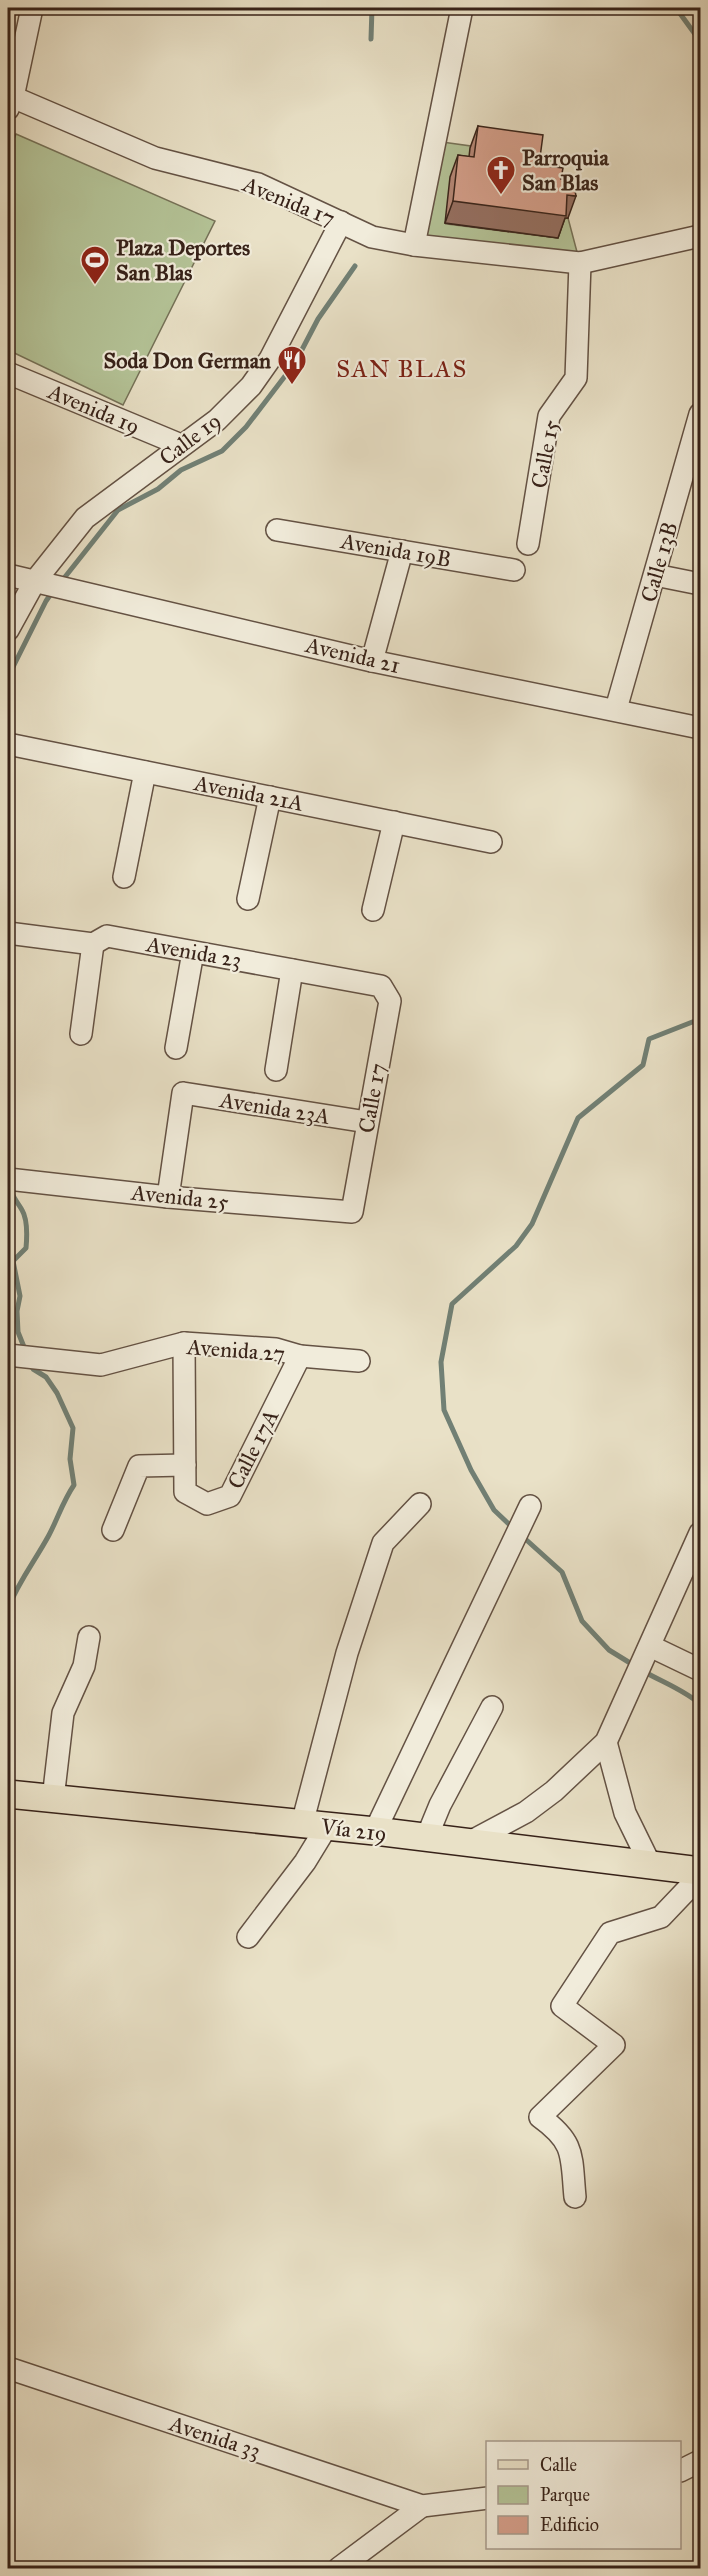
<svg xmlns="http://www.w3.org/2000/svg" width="708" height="2576" viewBox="0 0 708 2576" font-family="'IM FELL Great Primer',serif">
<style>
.green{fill:#b4c397;stroke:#767258;stroke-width:1.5}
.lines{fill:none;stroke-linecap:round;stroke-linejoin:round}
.stream{stroke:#718075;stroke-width:5}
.minor-casing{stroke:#645244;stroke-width:24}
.major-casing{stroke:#372219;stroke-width:30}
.minor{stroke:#f1ecdb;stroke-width:21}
.major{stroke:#e9e1c7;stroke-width:27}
.wall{fill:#b78978;stroke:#372219;stroke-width:1.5}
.shaded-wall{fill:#956f61;stroke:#372219;stroke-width:1.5}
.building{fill:#d59f8b;stroke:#372219;stroke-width:1.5}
.labels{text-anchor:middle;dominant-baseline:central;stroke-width:4.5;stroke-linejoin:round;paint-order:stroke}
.poi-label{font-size:22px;font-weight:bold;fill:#372219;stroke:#f1ecdb;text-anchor:start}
.street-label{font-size:22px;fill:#372219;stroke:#f1ecdb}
.neighbourhood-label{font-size:24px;letter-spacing:1.5px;fill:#7a1f14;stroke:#f1ecdb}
</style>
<rect width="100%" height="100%" fill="#e9e1c7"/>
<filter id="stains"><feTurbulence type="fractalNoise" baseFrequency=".00333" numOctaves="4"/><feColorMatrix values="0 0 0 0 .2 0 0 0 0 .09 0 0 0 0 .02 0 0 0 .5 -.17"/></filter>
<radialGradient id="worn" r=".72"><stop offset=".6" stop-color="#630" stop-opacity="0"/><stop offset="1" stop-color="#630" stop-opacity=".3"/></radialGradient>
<g class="green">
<path d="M16 134 215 221 123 405 8 350V154Z"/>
<path d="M442 142 558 158 565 202 466 179 446 224 557 238 559 217 568 218 577 252 425 238Z"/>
</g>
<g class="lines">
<g class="stream">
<path d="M676 8 700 41"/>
<path d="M371 39 372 8"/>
<path d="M61 582 118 510 158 489 181 470 222 451 246 427 295 363 318 319 355 266"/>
<path d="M8 677 46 601 53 591"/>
<path d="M8 1147 9 1176"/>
<path d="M9 1185C11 1196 17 1201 22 1210 28 1220 27 1237 26 1248L13 1261 20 1296 17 1311 18 1332 26 1352"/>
<path d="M513 1528 494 1510 471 1470 444 1410 441 1362 452 1304 516 1246 532 1224 578 1118 643 1065 649 1039 700 1019"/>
<path d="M522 1536 562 1572 582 1621 609 1650 635 1666"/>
<path d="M8 1608C20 1579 35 1561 49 1535 58 1518 63 1501 74 1485L70 1459 73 1428 57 1393 46 1377 33 1369 30 1363"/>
<path d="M643 1671C662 1682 684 1690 700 1704"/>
</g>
<g class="minor-casing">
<g id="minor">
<path d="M8 95 155 158 258 184 372 237 414 245 580 263 700 236"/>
<path d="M8 109 13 97 32 8"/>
<path d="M414 245 462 8"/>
<path d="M8 373 181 445"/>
<path d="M277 530 514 570"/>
<path d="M528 544 549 416 576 378 580 263"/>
<path d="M8 575 372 661 700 728"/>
<path d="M655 575 700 584"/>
<path d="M8 630 35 581 85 518 217 420 251 386 270 359 341 222"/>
<path d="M372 661 402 551"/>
<path d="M616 709 700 414"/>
<path d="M8 744 491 842"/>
<path d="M124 877 145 772"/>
<path d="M248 899 270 797"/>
<path d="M373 910 394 822"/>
<path d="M8 933 93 944 107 936 381 986 390 1001 352 1212 168 1197 8 1179"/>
<path d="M81 1034 93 944"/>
<path d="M176 1048 193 952"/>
<path d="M276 1070 292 970"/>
<path d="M168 1197 183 1093 367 1122"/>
<path d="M184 1343 185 1492 207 1504 230 1496 300 1356"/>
<path d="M8 1355 101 1365 184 1343 276 1349 300 1356 359 1361"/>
<path d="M113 1530 139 1466 185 1465"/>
<path d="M650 1646 700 1670"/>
<path d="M606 1742 625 1813 650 1864"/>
<path d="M53 1799 63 1713 84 1666 89 1637"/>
<path d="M302 1824 347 1653 383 1543 420 1504"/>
<path d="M375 1831 530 1506"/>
<path d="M426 1839 440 1805 492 1707"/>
<path d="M468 1843 526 1812 554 1791 606 1742 700 1533"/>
<path d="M248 1937 305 1862 327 1826"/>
<path d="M575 2197C571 2156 576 2143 540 2117L614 2045 562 2006 610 1933 661 1917 700 1876"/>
<path d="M8 2368 422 2506 488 2498"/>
<path d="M680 2471 700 2461"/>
<path d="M339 2568 422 2506"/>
</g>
</g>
<g class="major-casing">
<path id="major" d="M8 1794 375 1831 700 1871"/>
</g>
<use href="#minor" class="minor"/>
<use href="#major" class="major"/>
</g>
<path class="wall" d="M478 126 561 179 568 218H565L558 238 445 223 450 177 458 155 469 157 470 148Z"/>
<path class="shaded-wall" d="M567 195 576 196 568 218H565L558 238 445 223 453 201Z"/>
<path class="building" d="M478 126 543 135 539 165 563 168 561 179 573 180 576 196 567 195 566 216 453 201 458 155 474 157Z"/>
<defs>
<g id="church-pin" transform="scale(1.5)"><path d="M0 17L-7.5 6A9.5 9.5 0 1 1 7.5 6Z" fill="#8f2418" stroke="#f1ecdb"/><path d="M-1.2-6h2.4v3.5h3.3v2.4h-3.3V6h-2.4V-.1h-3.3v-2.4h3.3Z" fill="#fff"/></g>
<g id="stadium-pin" transform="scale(1.5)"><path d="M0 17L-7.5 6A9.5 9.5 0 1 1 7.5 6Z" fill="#8f2418" stroke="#f1ecdb"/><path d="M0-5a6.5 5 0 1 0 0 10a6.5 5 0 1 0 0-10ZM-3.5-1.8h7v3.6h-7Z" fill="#fff"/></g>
<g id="restaurant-pin" transform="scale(1.5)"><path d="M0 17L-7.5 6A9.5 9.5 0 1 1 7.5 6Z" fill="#8f2418" stroke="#f1ecdb"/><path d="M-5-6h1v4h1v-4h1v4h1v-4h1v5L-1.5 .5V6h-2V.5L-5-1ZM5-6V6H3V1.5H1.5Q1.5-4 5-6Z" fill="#fff"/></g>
</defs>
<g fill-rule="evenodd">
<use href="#church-pin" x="501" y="170"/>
<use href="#stadium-pin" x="95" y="260"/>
<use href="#restaurant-pin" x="292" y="360"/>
</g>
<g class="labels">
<g class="poi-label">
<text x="522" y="157">Parroquia<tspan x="522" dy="25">San Blas</tspan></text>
<text x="116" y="247">Plaza Deportes<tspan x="116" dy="25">San Blas</tspan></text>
<text x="271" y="360" text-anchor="end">Soda Don German</text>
</g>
<g class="street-label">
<text transform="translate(289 201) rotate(22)">Avenida 17</text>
<text transform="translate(94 409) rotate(23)">Avenida 19</text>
<text transform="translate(190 439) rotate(-37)">Calle 19</text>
<text transform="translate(545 454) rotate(-79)">Calle 15</text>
<text transform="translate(396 550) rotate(10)">Avenida 19B</text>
<text transform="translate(659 562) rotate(-74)">Calle 13B</text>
<text transform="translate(353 655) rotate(13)">Avenida 21</text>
<text transform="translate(249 793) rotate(11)">Avenida 21A</text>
<text transform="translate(194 952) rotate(10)">Avenida 23</text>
<text transform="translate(372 1098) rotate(-80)">Calle 17</text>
<text transform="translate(275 1108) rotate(9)">Avenida 23A</text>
<text transform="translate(180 1197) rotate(6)">Avenida 25</text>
<text transform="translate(236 1350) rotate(4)">Avenida 27</text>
<text transform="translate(253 1449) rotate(-63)">Calle 17A</text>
<text transform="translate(354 1830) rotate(7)">Vía 219</text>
<text transform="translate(215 2437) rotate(18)">Avenida 33</text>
</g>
<g class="neighbourhood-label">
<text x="402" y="369">SAN BLAS</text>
</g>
</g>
<rect width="708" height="2576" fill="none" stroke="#e9e1c7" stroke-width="30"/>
<rect x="9" y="9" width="690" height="2558" fill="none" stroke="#372219" stroke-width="3"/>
<rect x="15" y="15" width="678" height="2546" fill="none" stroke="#372219" stroke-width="1.5"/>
<rect x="486" y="2441" width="195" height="108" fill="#f1ecdb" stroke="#a79b8d" stroke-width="1.5"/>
<rect x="498" y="2460" width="30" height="9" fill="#e9e1c7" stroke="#a79b8d" stroke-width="1.5"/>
<text x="540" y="2471" font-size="18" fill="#372219">Calle</text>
<rect x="498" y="2486" width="30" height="18" fill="#b4c397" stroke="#a79b8d" stroke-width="1.5"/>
<text x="540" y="2501" font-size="18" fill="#372219">Parque</text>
<rect x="498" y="2516" width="30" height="18" fill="#d59f8b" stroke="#a79b8d" stroke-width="1.5"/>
<text x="540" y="2531" font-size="18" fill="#372219">Edificio</text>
<rect width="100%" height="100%" filter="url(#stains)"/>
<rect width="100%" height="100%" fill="url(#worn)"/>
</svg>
